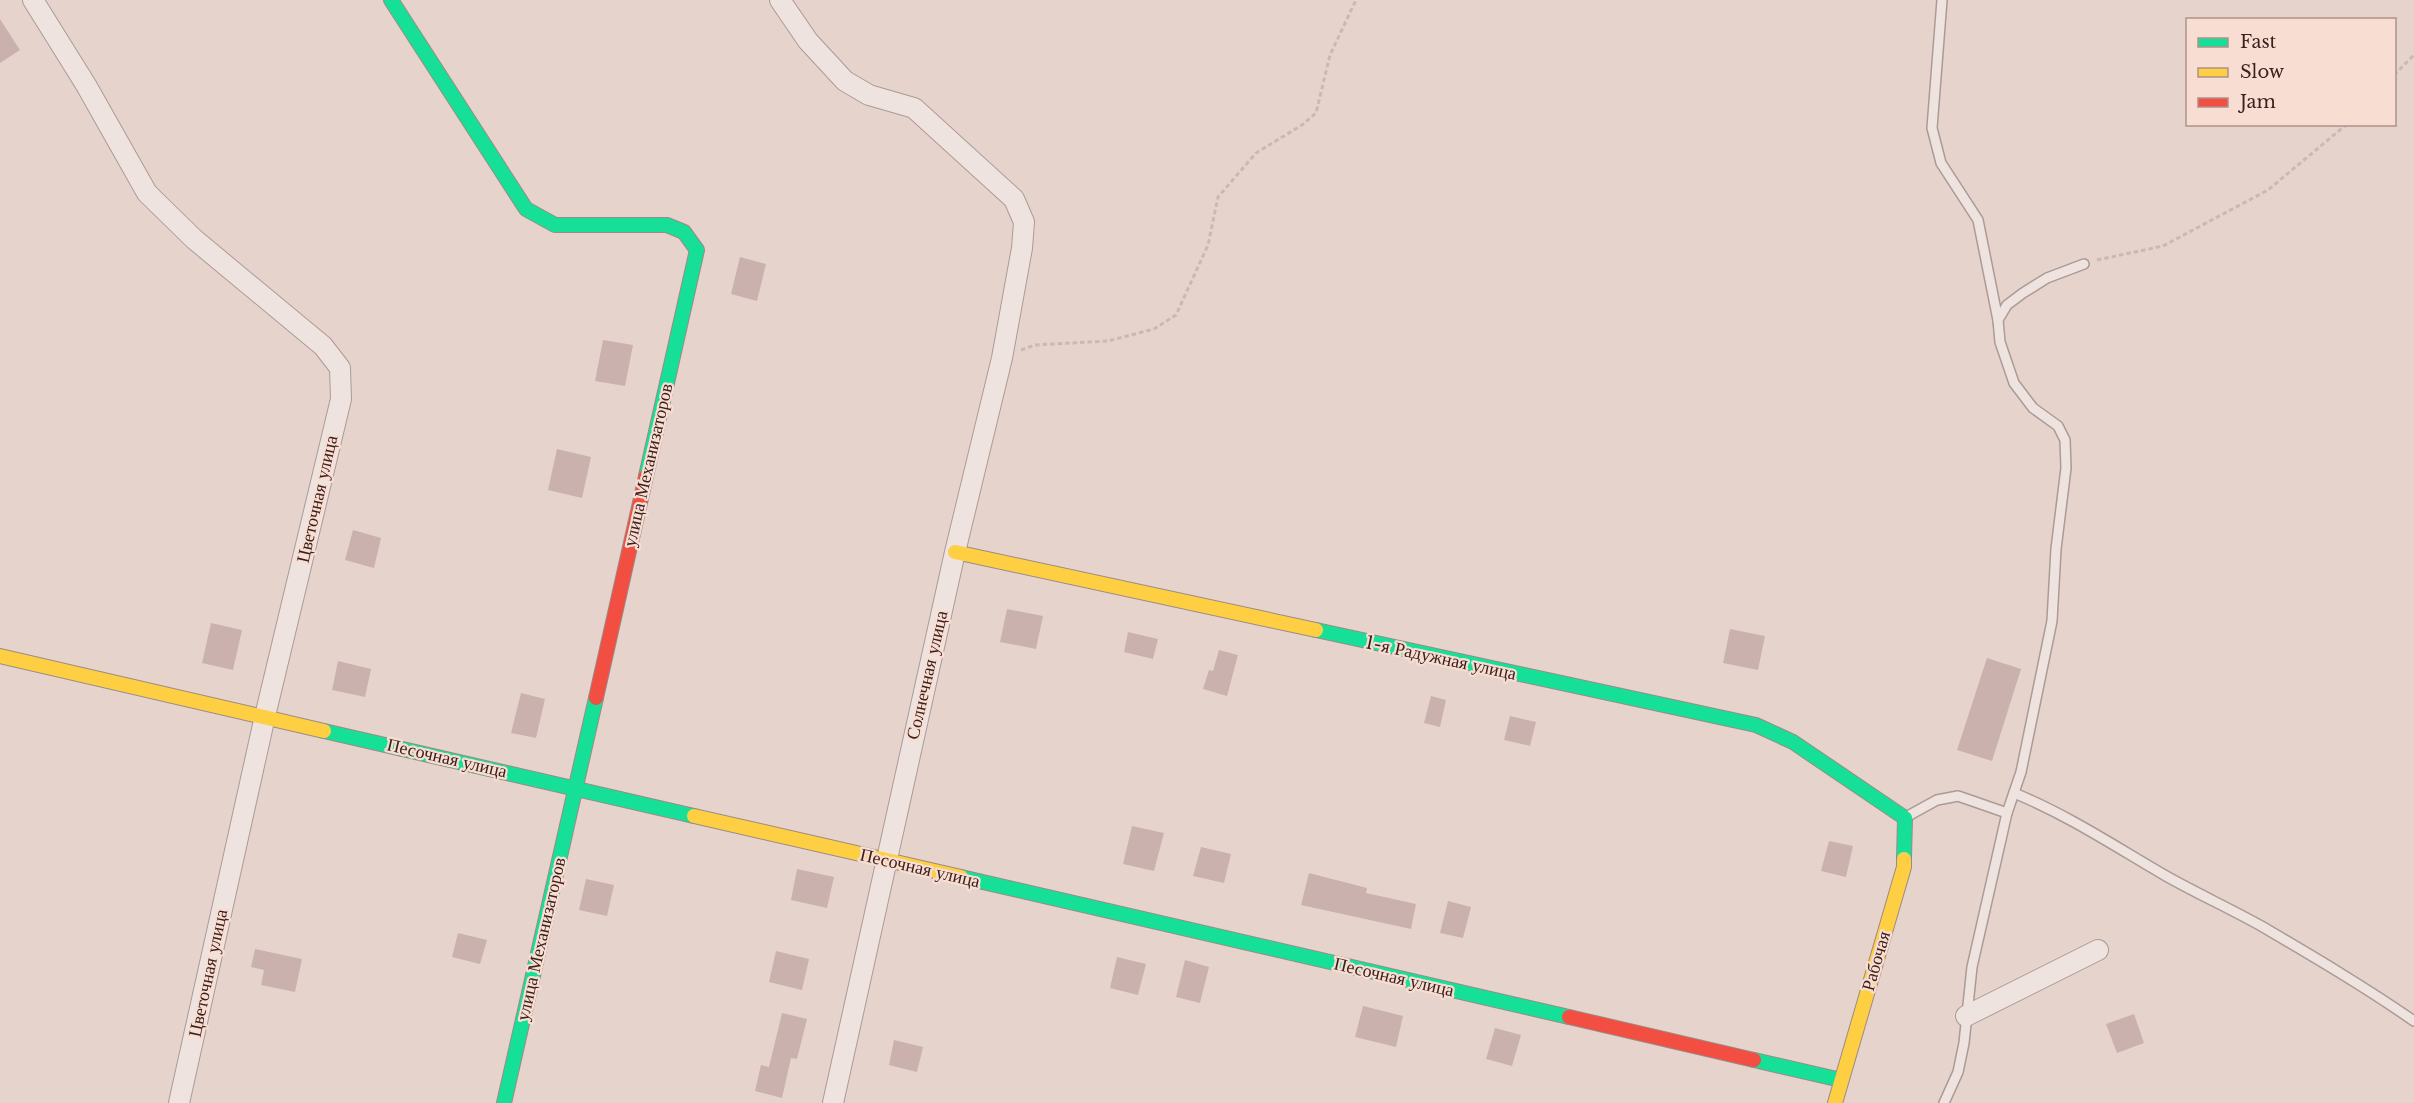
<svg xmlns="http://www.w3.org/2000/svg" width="2414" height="1103" viewBox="0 0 2414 1103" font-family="'Libre Baskerville',serif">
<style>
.building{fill:#cab1ad}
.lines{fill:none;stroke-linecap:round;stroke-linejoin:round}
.lane-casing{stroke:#ab9a96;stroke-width:12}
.street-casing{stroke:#ab9a96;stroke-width:22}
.fast-casing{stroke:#9b8a86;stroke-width:16}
.slow-casing{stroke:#9b8a86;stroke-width:16}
.jam-casing{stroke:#9b8a86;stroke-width:16}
.path{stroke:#c7bab6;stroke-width:3;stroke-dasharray:4.5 3;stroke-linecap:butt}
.lane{stroke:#eee3df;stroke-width:9}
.street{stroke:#eee3df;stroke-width:20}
.fast{stroke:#16e098;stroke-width:14}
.slow{stroke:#ffcf43;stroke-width:14}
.jam{stroke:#f24e42;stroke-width:14}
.labels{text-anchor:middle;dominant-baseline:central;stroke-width:4.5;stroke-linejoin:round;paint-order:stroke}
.street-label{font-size:18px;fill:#3b201d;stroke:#f8ded2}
</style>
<rect width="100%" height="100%" fill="#e6d4cc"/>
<g class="building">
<path d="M0 19 20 50 0 63Z"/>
<path d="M740 257 766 264 757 301 731 294Z"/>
<path d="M603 340 633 345 625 386 595 381Z"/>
<path d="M557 449 591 457 582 498 548 490Z"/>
<path d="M353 530 381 538 374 568 345 560Z"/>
<path d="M1007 609 1043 616 1036 649 1000 642Z"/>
<path d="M211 623 242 630 233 670 202 663Z"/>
<path d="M1730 629 1765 636 1758 670 1723 663Z"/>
<path d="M1128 632 1158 639 1153 659 1124 652Z"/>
<path d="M1219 650 1238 655 1227 696 1203 689 1209 670 1213 671Z"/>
<path d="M1987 658 2021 669 1992 761 1957 750Z"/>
<path d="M338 661 371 669 365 697 332 690Z"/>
<path d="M521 693 545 699 536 738 511 733Z"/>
<path d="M1431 696 1446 700 1440 727 1424 723Z"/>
<path d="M1510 716 1536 722 1530 746 1504 740Z"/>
<path d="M1132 826 1164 833 1154 871 1123 864Z"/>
<path d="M1829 841 1853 846 1846 877 1821 871Z"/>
<path d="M1201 847 1231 854 1224 883 1193 876Z"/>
<path d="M797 869 834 877 827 908 791 900Z"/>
<path d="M1309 873 1367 888 1366 893 1416 904 1411 929 1301 905Z"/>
<path d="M586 879 614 885 607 916 579 910Z"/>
<path d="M1448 901 1471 907 1463 938 1440 933Z"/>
<path d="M458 933 487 940 480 964 452 957Z"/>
<path d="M255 949 302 959 295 992 261 985 264 970 251 967Z"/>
<path d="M776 951 809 959 802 990 769 982Z"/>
<path d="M1117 957 1146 964 1138 995 1110 988Z"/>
<path d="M1185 960 1209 967 1200 1003 1176 997Z"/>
<path d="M1363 1006 1403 1016 1396 1047 1355 1037Z"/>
<path d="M782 1013 807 1019 797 1059 791 1058 782 1098 755 1091 761 1065 769 1067Z"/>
<path d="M2134 1014 2144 1043 2117 1053 2106 1024Z"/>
<path d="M1495 1028 1521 1035 1512 1066 1486 1059Z"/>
<path d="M894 1040 923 1047 917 1072 889 1065Z"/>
</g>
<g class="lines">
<g class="lane-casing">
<g id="lane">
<path d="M1942 0 1932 128 1941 163 1978 220 1998 320"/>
<path d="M2014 793C2068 815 2116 847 2166 876 2198 894 2231 909 2263 927 2314 957 2365 987 2414 1021"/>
<path d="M1906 817 1937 800 1958 796 2007 813"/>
<path d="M1944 1103 1958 1072 1964 1043 1972 967 2007 813 2021 772 2052 621 2056 549 2066 468 2065 440 2058 426 2033 408 2014 383 2000 342 1998 320 2007 305 2023 293 2047 278 2084 264"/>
</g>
</g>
<g class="street-casing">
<g id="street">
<path d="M33 0 86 85 147 193 194 239 323 346 340 368 341 399 265 716 179 1103"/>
<path d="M780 0 808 41 845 81 869 95 914 108 1014 199 1024 222 1022 248 1002 358 955 552 833 1103"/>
<path d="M1966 1016 2098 950"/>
</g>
</g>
<g class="fast-casing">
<g id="fast">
<path d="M391 0 526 209 555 225H667L684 232 697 250 646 476"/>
<path d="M1316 630 1756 725 1793 742 1905 818 1904 859"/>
<path d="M324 731 694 816"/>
<path d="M961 877 1569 1017"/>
<path d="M1754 1060 1841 1080"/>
<path d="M504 1103 596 698"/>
</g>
</g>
<g class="slow-casing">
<g id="slow">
<path d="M955 552 1316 630"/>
<path d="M0 656 324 731"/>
<path d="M694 816 961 877"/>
<path d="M1835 1103 1904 867V859"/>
</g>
</g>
<g class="jam-casing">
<g id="jam">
<path d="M596 698 646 476"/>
<path d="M1569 1017 1754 1060"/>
</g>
</g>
<g class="path">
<path d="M2394 75 2414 55"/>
<path d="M2097 260 2163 246 2268 190 2347 124"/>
<path d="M1021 350 1035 345 1108 341 1154 329 1176 315 1208 245 1218 197 1256 153 1302 125 1316 113 1330 55 1356 0"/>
</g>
<use href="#lane" class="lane"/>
<use href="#street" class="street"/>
<use href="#fast" class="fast"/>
<use href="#slow" class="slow"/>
<use href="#jam" class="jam"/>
</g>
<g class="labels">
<g class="street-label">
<text transform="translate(648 465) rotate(-77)">улица Механизаторов</text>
<text transform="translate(317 499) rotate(-77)">Цветочная улица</text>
<text transform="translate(1441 658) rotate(12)">1-я Радужная улица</text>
<text transform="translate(927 675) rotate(-77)">Солнечная улица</text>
<text transform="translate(447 758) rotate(13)">Песочная улица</text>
<text transform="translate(920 868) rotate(13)">Песочная улица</text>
<text transform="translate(541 939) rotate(-77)">улица Механизаторов</text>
<text transform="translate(1876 961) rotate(-74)">Рабочая</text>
<text transform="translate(208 973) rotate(-78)">Цветочная улица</text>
<text transform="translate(1394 977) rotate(13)">Песочная улица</text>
</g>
</g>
<rect x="2186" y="18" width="210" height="108" fill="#f8ded2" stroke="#ac928a" stroke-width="1.5"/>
<rect x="2198" y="38" width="30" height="9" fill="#16e098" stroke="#ac928a" stroke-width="1.5"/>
<text x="2240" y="48" font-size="18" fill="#3b201d">Fast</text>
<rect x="2198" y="68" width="30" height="9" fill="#ffcf43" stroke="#ac928a" stroke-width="1.5"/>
<text x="2240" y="78" font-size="18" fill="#3b201d">Slow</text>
<rect x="2198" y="98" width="30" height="9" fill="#f24e42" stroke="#ac928a" stroke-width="1.5"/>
<text x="2240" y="108" font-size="18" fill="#3b201d">Jam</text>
</svg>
